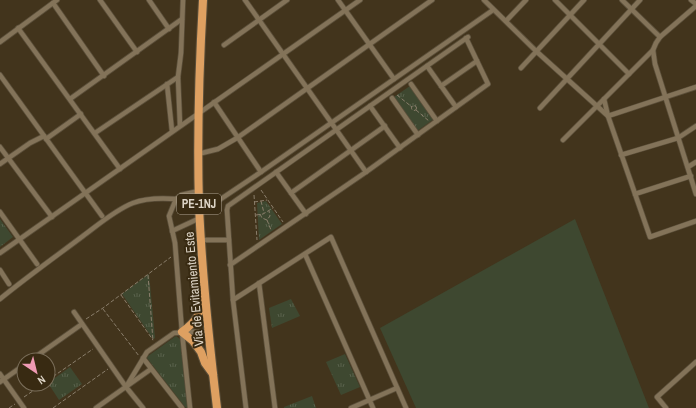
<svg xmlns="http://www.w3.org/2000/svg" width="696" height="408" viewBox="0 0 696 408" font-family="'Archivo Narrow',sans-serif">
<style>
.grass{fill:#3e4830}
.park{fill:url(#park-tufts)}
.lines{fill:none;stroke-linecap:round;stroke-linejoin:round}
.street-casing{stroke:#5b4f3a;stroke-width:6}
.highway-casing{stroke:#5b4f3a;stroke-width:10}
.path{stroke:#8a7e6b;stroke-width:1;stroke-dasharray:4 2;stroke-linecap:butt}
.street{stroke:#837359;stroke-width:4.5}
.highway{stroke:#dea061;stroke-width:8}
.labels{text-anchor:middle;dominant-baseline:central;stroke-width:4;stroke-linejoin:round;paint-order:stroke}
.shield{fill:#382a12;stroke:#aba08f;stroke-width:1}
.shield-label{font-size:12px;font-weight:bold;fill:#dcd3c5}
.street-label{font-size:13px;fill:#dcd3c5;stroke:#382a12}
</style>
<defs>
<pattern id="park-tufts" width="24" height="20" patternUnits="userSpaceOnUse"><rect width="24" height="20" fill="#3e4830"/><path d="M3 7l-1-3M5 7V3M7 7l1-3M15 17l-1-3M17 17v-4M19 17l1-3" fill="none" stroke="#59624c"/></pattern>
</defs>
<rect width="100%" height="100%" fill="#42341c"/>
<path class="grass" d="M575 219 649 408H416L380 328Z"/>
<g class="park">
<path d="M410 86 434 119 417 131 394 97Z"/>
<path d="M266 201 282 224 259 240 257 203Z"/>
<path d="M0 219 13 237 0 247Z"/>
<path d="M149 274 155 338 153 339 122 294Z"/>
<path d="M291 299 300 316 272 328 269 308Z"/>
<path d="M176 336 181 340 188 406 187 408 185 407 147 358 148 356Z"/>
<path d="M345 354 360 387 341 395 326 362Z"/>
<path d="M70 367 82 384 59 400 48 383Z"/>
<path d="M312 396 316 408H284V407Z"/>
</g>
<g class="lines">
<g class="street-casing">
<g id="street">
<path d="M100 0 137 52"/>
<path d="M149 0 169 29"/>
<path d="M245 0 366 172"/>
<path d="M338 0 394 79"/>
<path d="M484 0 536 51 608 116 696 87"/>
<path d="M555 0 629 74"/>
<path d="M622 0 660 37"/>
<path d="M691 0 696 4"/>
<path d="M53 3 104 76"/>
<path d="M506 21 526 0"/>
<path d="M18 28 120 169"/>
<path d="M0 42 57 0"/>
<path d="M224 45 287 0"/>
<path d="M653 50 655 64 696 194"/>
<path d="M427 66 456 107"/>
<path d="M521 68 584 0"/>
<path d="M0 75 102 216"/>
<path d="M167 84 172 131"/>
<path d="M411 84 437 121"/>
<path d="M441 86 477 61"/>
<path d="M392 98 418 135"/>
<path d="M70 99 182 19"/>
<path d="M604 99 608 116 650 237 696 221"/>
<path d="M214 102 261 172"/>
<path d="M370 106 400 148"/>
<path d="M540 108 640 0"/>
<path d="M180 125 178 77 181 53 183 0"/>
<path d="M95 133 178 77"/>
<path d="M46 139 81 114"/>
<path d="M563 140 653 50 656 43 660 37 696 6"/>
<path d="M0 147 52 217"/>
<path d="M198 154 218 149 237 138 432 0"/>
<path d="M621 155 678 138 696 126"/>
<path d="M0 164 30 143 44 136"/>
<path d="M688 167 696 162"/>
<path d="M276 172 306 214"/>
<path d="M291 193 385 126"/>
<path d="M635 194 691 176"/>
<path d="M0 212 37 264"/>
<path d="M200 213 261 172 493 10"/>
<path d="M172 231 200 218"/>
<path d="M201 240H229"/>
<path d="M0 253 360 0"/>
<path d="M305 254 373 408"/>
<path d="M230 265 366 172 488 84 466 38"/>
<path d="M0 270 9 284"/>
<path d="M259 283 275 408"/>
<path d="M0 299C27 277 55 257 83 236 98 225 115 210 133 203 146 198 162 198 176 199"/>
<path d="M233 300 331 237 406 408"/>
<path d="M74 312 126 387 143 408"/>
<path d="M143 358 182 408"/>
<path d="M31 360 82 324"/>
<path d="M0 374 24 408"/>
<path d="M0 382 24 365"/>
<path d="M126 387 147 352 174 333 208 331"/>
<path d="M96 408 151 369"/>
<path d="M190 408 182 332 175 243 169 216 176 199 181 195 199 191"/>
<path d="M246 408 233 300 227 210 228 206 468 37"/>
<path d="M351 408 397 388"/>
<path d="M666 408 657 397 696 362"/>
</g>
</g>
<g class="highway-casing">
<g id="highway">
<path d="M203 0C199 69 197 137 199 206 202 274 209 341 217 408"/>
<path d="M203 297C199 316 198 320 182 332L193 341 201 352 205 363 213 374"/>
</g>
</g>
<g class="path">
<path d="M397 95 412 107"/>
<circle cx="414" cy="108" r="2.5"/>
<path d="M416 110 429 121"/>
<path d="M261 190 283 222"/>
<path d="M254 195 257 240"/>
<path d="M261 201 264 213"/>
<path d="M254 202 267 200"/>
<path d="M260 214 262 218 267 220 270 216 269 211"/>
<path d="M256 215 263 214 273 208"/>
<path d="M267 220 271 230"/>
<path d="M148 275 153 341"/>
<path d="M121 295 153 340"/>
<path d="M103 309 139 356"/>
<path d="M86 319 103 308 171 257"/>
<path d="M48 380 93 349"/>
<path d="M24 397 43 384"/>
<path d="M9 408 15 404"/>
<path d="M53 408 108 369"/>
</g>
<use href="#street" class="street"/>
<use href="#highway" class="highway"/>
</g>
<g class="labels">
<rect class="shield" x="177" y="194" width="44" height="20" rx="3"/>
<g class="shield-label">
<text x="199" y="204">PE-1NJ</text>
</g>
<g class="street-label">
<text transform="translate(194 289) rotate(-95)">Vía de Evitamiento Este</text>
</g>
</g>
<g transform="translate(36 372) rotate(145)"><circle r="19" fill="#382a12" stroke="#7a6e5a"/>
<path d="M0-3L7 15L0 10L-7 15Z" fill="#f09ab4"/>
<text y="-6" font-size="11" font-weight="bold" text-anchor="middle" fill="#dcd3c5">N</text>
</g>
</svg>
